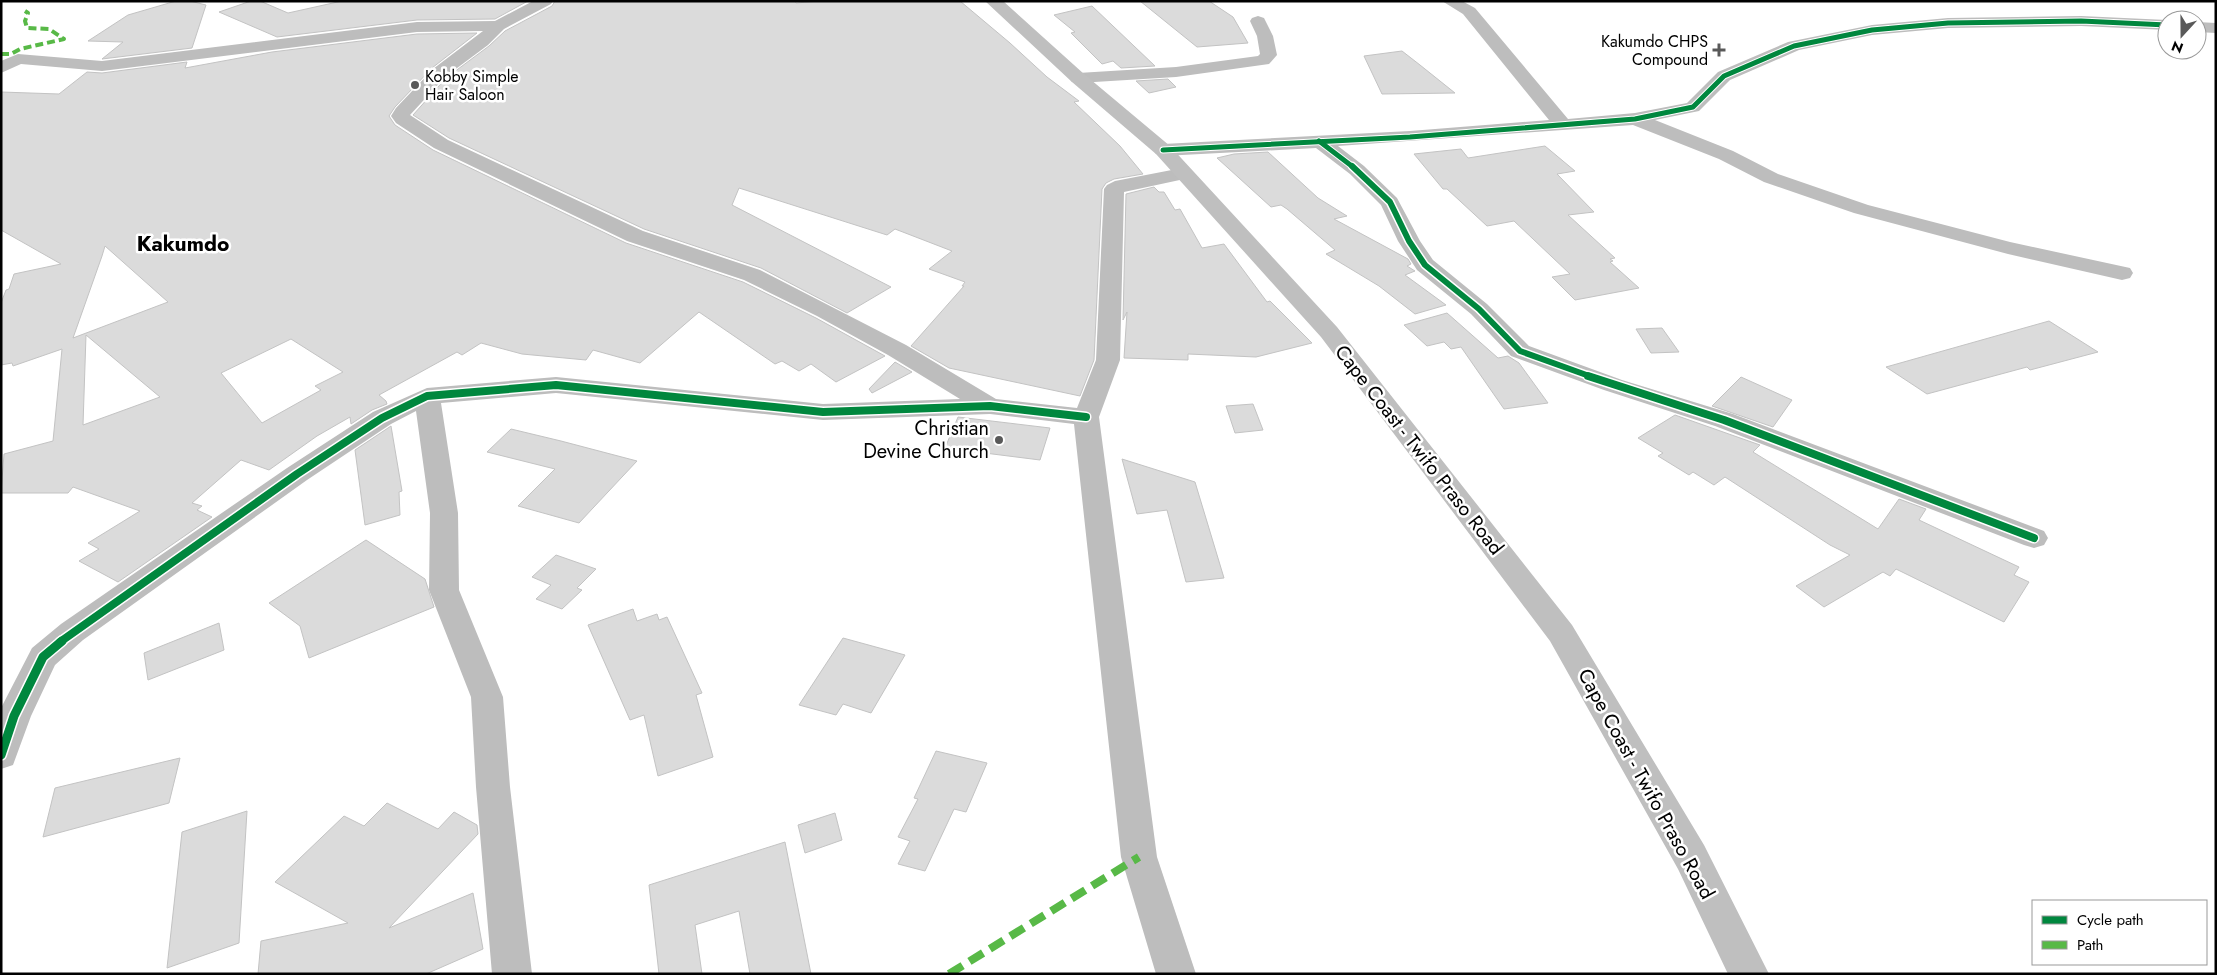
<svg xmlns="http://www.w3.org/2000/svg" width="2217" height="975" viewBox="0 0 2217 975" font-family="Jost,sans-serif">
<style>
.building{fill:#dbdbdb;stroke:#c3c3c3;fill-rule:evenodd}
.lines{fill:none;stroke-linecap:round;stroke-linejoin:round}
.minor{fill:#bdbdbd;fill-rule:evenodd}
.secondary{fill:#bfbfbf;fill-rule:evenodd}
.quiet-far1{stroke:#58b947;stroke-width:4;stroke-dasharray:8 4;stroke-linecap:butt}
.quiet{stroke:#58b947;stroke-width:8;stroke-dasharray:16 8;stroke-linecap:butt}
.cycleway-far3-casing{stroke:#fff;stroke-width:7}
.cycleway-far2-casing{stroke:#fff;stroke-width:9}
.cycleway-far1-casing{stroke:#fff;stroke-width:11}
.cycleway-casing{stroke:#fff;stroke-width:12}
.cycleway-far3{stroke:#00873e;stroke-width:5}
.cycleway-far2{stroke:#00873e;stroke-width:6}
.cycleway-far1{stroke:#00873e;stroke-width:8}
.cycleway{stroke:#00873e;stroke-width:9}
.poi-dot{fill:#595959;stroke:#fff;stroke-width:2}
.labels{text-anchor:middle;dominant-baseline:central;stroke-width:5;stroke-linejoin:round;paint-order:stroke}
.far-poi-label{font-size:16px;fill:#000;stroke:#fff;text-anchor:end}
.poi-label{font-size:20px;fill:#000;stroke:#fff;text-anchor:end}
.street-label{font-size:20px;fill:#000;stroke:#fff}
.far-district-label{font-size:21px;font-weight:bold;fill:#000;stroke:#fff}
</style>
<rect width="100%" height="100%" fill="#fff"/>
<g class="building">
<path d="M176 1H190L206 5 192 48 102 59 123 42 88 41 128 15Z"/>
<path d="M251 1H260L288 13 342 1H528L495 19 417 20 277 37 219 12Z"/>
<path d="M555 1H795L796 3 820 1H960L1010 43 1047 77 1079 101 1074 102 1120 146 1143 174 1114 179 1106 183 1102 189 1094 360 1080 396 949 368 911 346 964 286H962L965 282 929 269 952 251 895 229 887 235 739 188 732 205 891 287 847 313 761 268 644 229 449 138 413 115 446 78 489 46 505 31 552 6Z"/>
<path d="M1140 1H1209L1233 17 1248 43 1197 47Z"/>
<path d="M1092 6 1155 66 1121 68 1113 61 1102 64 1071 33 1075 32 1054 15Z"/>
<path d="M477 33 432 68 395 107 389 116 395 125 433 150 626 243 743 282 816 318 885 356 836 382 811 364 799 371 782 361 775 364 699 312 640 363 593 350 586 360 522 354 481 343 462 355 457 352 379 395 386 401 387 404 372 410 351 424 350 417 317 436 269 470 241 460 192 503 202 506 197 510 212 517 118 582 79 561 99 549 88 543 140 511 73 487 68 493H1L4 454 53 441 62 349 13 366 12 363 1 365V303L6 290 9 289 14 274 61 264 1 230V92L59 94 87 72 102 73 187 62 185 68 272 52 417 34ZM105 246 168 302 73 338 102 256ZM86 335 160 397 83 425ZM291 339 343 372 315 386 321 390 262 423 221 373Z"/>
<path d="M1402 51 1420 65 1455 93 1382 94 1364 56Z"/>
<path d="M1168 79 1176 87 1149 93 1136 81Z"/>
<path d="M1545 146 1575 171 1557 174 1594 212 1568 215 1615 258 1610 259 1613 261 1610 262 1639 288 1575 300 1552 277 1570 274 1514 221 1487 226 1447 189H1443L1414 154 1461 149 1468 158Z"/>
<path d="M1268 152 1318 198 1347 216 1334 219 1408 259 1411 264 1407 266 1415 271 1405 275 1446 305 1415 314 1379 286 1326 254 1335 250 1287 209 1281 205 1271 207 1217 158 1234 154Z"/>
<path d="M1154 187 1159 192H1164L1175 210 1180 209 1202 248 1224 244 1267 302 1270 301 1312 343 1256 357 1188 354V360L1124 358 1127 312 1123 320 1126 194Z"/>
<path d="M1447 313 1498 358 1508 356 1519 363 1548 403 1504 409 1461 347 1451 349 1444 342 1427 346 1404 325Z"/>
<path d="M2049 321 2098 352 2030 370 2027 367 1927 394 1886 367Z"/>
<path d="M1662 328 1679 352 1651 353 1636 329Z"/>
<path d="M895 362 912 372 872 393 869 389Z"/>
<path d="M1741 377 1792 400 1773 427 1712 406Z"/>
<path d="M1253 404 1263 430 1235 433 1226 406Z"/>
<path d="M1675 415 1760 445 1753 452 1878 529 1899 499 1926 509 1919 520 2019 567 2014 575 2029 582 2004 622 1896 569 1890 576 1883 572 1824 607 1796 586 1850 555 1830 545 1725 477 1714 485 1693 472 1689 475 1658 456 1663 453 1638 438Z"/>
<path d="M958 417 1050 428 1040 460 945 448Z"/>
<path d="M391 426 402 491 399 492 400 515 365 525 355 450Z"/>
<path d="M511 429 561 441 637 461 579 523 518 506 555 469 487 452Z"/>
<path d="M1122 459 1195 482 1224 578 1186 582 1167 510 1137 514Z"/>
<path d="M366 540 425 579 434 607 309 658 300 626 269 603Z"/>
<path d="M556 555 596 569 577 588 582 590 562 609 536 599 551 585 532 577Z"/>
<path d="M633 609 637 621 657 614 659 620 667 617 702 693 696 695 713 757 658 776 644 715 630 720 588 625Z"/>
<path d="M219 623 224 650 148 680 144 653Z"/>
<path d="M843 638 905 655 871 713 843 704 836 715 799 705Z"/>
<path d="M936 751 987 763 966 812 954 809 925 871 898 864 910 841 898 837 918 799 914 798Z"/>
<path d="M180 758 169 803 43 837 55 788Z"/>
<path d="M387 803 438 829 454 812 477 825 478 834 389 928 473 893 483 949 426 974H258L261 941 348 923 275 882 344 816 364 826Z"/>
<path d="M247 811 239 943 167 968 182 832Z"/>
<path d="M835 813 842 840 805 853 798 825Z"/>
<path d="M785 842 811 974H750L739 911 695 925 702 974H659L649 885Z"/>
</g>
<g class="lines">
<g class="minor">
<path d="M533 1H553L551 4 504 29 488 45 445 77 410 115 448 140 643 231 760 270 906 345 996 399 1077 408 1096 360 1104 189 1107 185 1115 181 1182 168 1189 170 1192 174 1189 178 1124 192 1120 360 1099 417 1157 857 1196 974H1156L1121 857 1074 424 990 414 823 420 556 393 441 403 458 513 459 590 503 697 510 787 532 974H492L476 787 471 697 429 590 430 513 416 411 391 424 307 480 83 640 55 665 31 716 13 765 1 769V708L32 648 61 624 287 468 373 412 427 388 556 377 823 404 960 399 888 355 817 316 744 280 627 241 434 148 396 123 391 116 396 108 433 69 483 31 417 32 102 71 21 64 1 73V61L18 54 102 61 417 22 495 21Z"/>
<path d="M1442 1H1462L1475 8 1568 119 1635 113 1687 103 1718 72 1788 42 1872 25 1948 18 2081 16 2167 20V30L2081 26 1948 28 1872 35 1799 50 1730 80 1699 111 1655 120 1733 151 1778 174 1868 205 2010 242 2130 268 2133 273 2130 278 2122 280 2008 254 1854 213 1764 182 1719 159 1633 125 1338 146 1364 166 1397 198 1420 241 1433 260 1487 304 1529 346 1622 380 1733 414 2044 531 2048 538 2044 545 2034 548 2024 545 1715 426 1604 390 1511 356 1471 314 1417 270 1398 241 1381 205 1350 174 1316 148 1163 156 1156 154 1153 150 1156 146 1163 144 1410 131 1549 120 1463 14Z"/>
<path d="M1258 16 1264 18 1273 36 1277 55 1269 64 1176 77 1078 83 1072 82 1069 78 1072 74 1078 73 1176 67 1258 56 1260 54 1257 36 1250 21 1252 18Z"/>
<path d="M2197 22 2216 23V33L2197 32Z"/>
</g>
<path class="secondary" d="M985 1H1003L1084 74 1170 146 1337 327 1572 625 1704 845 1769 974H1728L1678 869 1550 641 1321 337 1156 154 1072 82Z"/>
<path class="quiet-far1" d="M1 54H11L20 49 64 39 49 29 27 28 25 21 28 13 25 11"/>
<path class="quiet" d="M949 974 1139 857"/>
<g class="cycleway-far3-casing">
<g id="cycleway-far3">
<path d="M1319 141 1353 167"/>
<path d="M1163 150 1410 137 1635 119 1693 107 1724 76 1794 46 1872 30 1948 23 2081 21 2167 25"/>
</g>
</g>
<g class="cycleway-far2-casing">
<path id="cycleway-far2" d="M1352 166 1390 202 1409 241 1425 265 1479 309 1520 351 1592 377"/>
</g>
<g class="cycleway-far1-casing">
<g id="cycleway-far1">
<path d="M1588 376 1724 420 2034 538"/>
<path d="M60 642 297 474 382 418 427 396 556 385 823 412 990 406 1086 417"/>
</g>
</g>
<g class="cycleway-casing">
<path id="cycleway" d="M1 755 14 716 43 657 62 641"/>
</g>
<use href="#cycleway-far3" class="cycleway-far3"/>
<use href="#cycleway-far2" class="cycleway-far2"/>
<use href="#cycleway-far1" class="cycleway-far1"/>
<use href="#cycleway" class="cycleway"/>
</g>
<g class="poi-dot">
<path d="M1716.5 42.5h5v5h5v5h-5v5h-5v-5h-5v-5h5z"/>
<circle cx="415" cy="85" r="5"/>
<circle cx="999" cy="440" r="5"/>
</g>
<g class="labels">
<g class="far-poi-label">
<text x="1708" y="41">Kakumdo CHPS<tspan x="1708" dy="18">Compound</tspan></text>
<text x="425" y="76" text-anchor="start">Kobby Simple<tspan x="425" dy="18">Hair Saloon</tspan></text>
</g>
<g class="poi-label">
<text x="989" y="428">Christian<tspan x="989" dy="23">Devine Church</tspan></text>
</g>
<g class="street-label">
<text transform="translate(1419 450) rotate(52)">Cape Coast - Twifo Praso Road</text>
<text transform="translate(1646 784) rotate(61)">Cape Coast - Twifo Praso Road</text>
</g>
<g class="far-district-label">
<text x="183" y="244">Kakumdo</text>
</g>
</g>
<rect width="2217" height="975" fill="none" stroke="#000000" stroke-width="5"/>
<rect x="2032" y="900" width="175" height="65" fill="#ffffff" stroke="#999999"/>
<rect x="2042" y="916" width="25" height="8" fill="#00873e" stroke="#999999"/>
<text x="2077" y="925" font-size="15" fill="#000000">Cycle path</text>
<rect x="2042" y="941" width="25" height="8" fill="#58b947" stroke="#999999"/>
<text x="2077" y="950" font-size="15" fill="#000000">Path</text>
<g transform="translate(2182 35) rotate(201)"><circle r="24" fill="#ffffff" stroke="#999999"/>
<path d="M0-4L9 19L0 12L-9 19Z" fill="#595959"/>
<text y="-8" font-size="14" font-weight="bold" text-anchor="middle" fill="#000000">N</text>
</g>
</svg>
